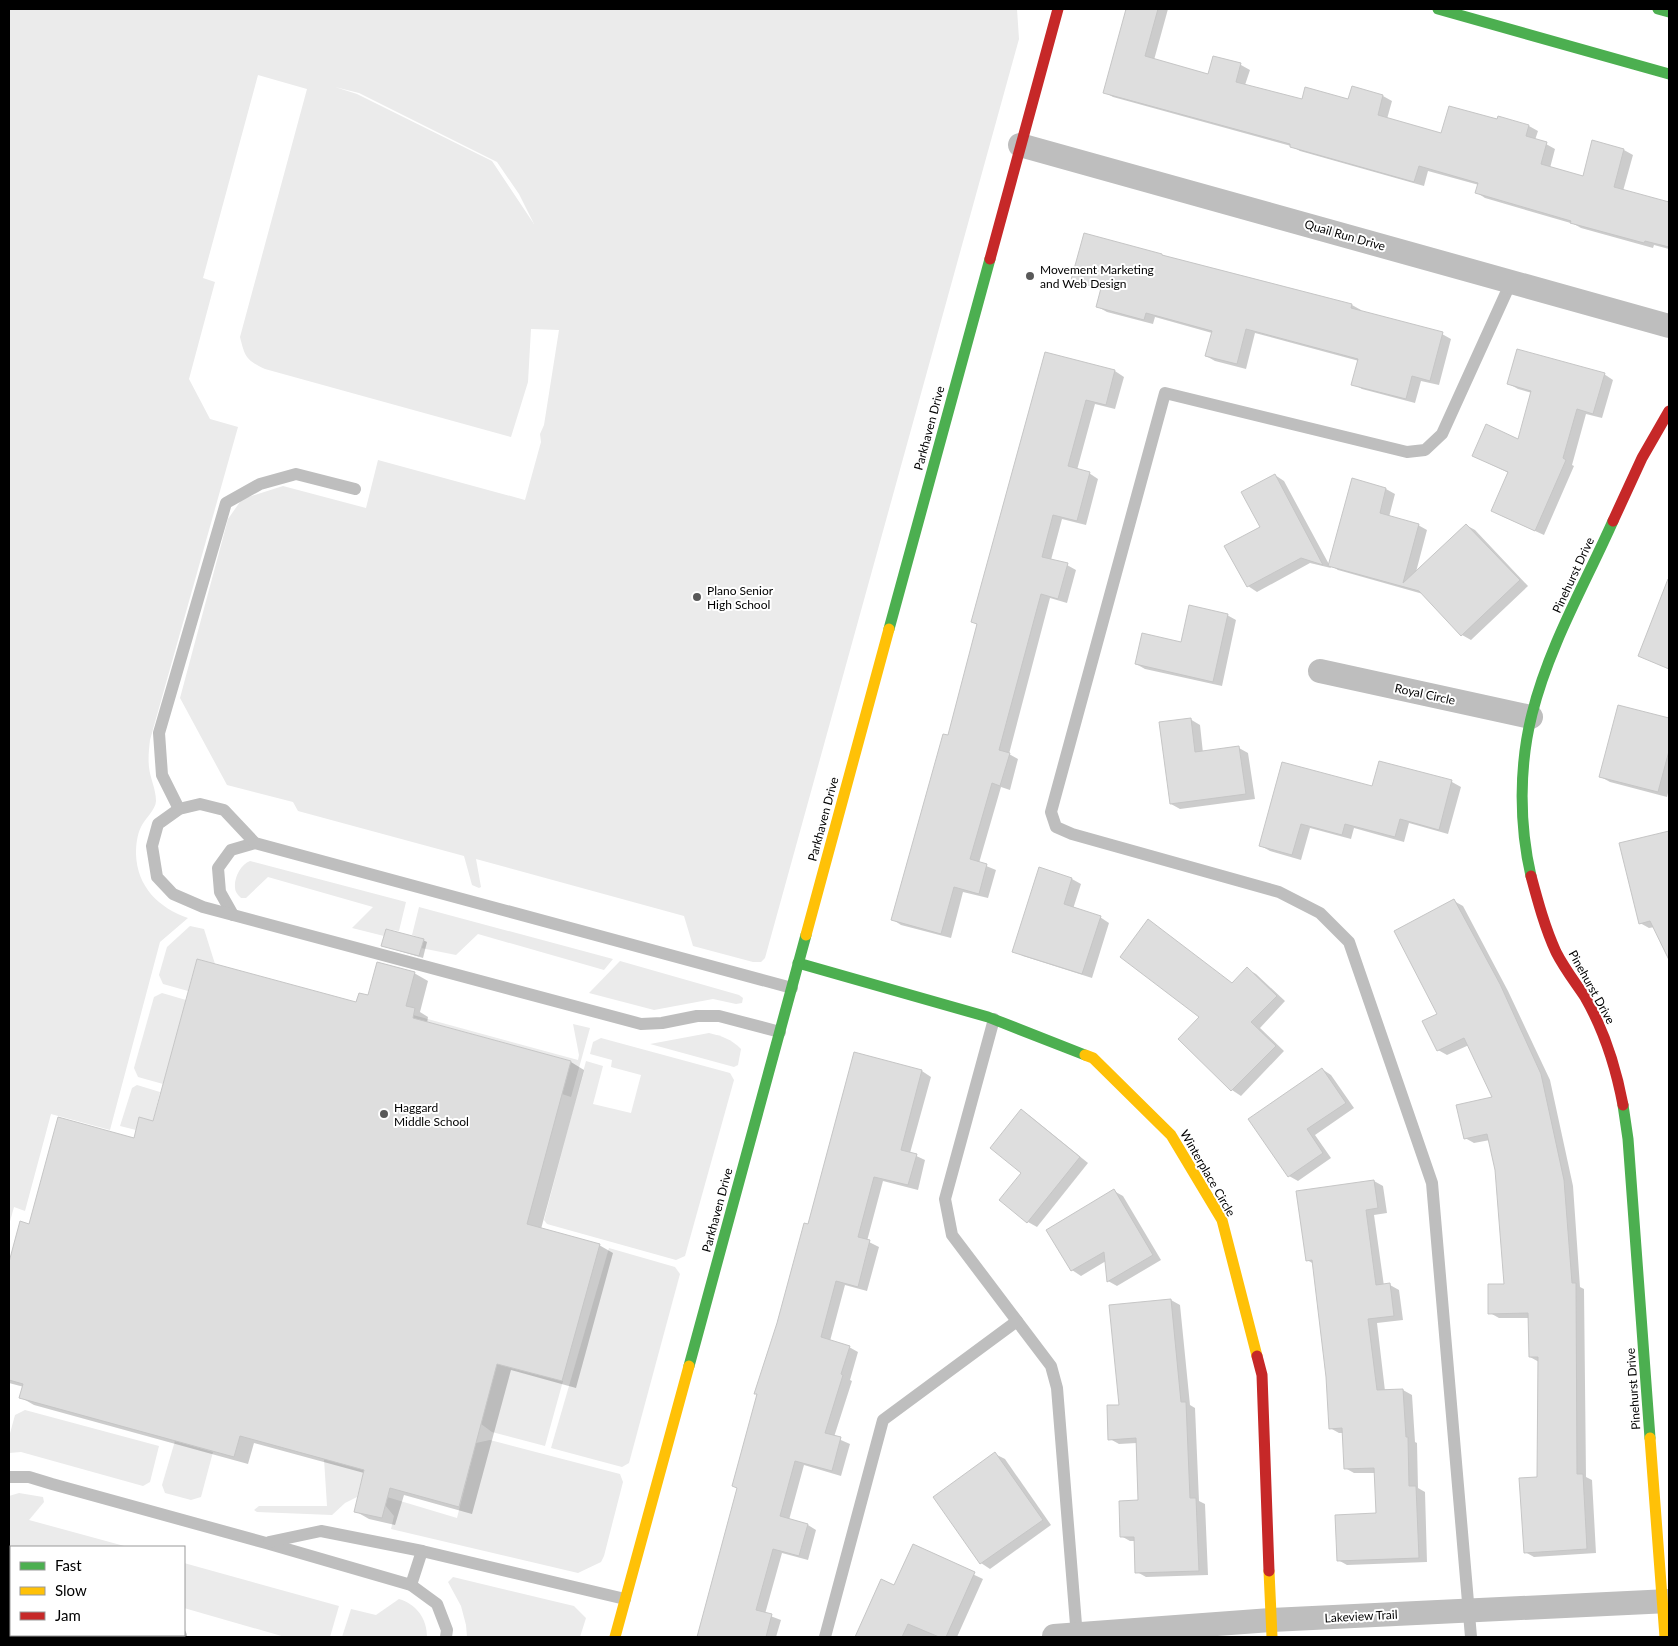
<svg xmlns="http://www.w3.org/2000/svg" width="1678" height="1646" viewBox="0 0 1678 1646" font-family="Lato,sans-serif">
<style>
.green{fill:#ebebeb;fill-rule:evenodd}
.shadow{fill:#0003}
.building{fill:#dedede;stroke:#c6c6c6}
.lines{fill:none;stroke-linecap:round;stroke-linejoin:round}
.lane{stroke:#bebebe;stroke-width:12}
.street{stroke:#bebebe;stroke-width:24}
.fast{stroke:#4caf50;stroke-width:11}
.slow{stroke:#ffc107;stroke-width:11}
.jam{stroke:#c62828;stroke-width:11}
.poi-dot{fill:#595959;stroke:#fff;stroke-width:2}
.labels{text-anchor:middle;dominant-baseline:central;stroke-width:4;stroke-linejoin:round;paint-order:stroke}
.street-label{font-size:12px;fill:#000;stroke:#fff}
.poi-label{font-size:12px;fill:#000;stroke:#fff;text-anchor:start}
</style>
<rect width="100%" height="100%" fill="#fff"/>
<g class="green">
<path d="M9 9H1017L1019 39 765 958 761 962H753L693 946 684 916 476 859 481 887 479 888 472 885 464 856 298 811 293 802 227 785 180 698 228 519 242 499 283 486 366 508 378 460 525 500 541 442 540 434 544 425 559 330 531 329 528 382 511 437 265 369C246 360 245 357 240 337L307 89 258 75 203 278 215 282 189 379 210 419 238 427 150 740C149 749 148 758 149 767 150 778 156 789 156 801 156 809 144 820 141 827 137 835 136 845 136 854 137 887 159 908 188 918L160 942 110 1130 51 1114 25 1211 14 1207 9 1225ZM335 87 359 93 497 162 519 194 534 224 492 161 357 94Z"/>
<path d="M250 861 406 902 399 931 386 929 384 936 352 928 373 907 268 877 246 898H241C238 895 235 892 235 887 234 878 241 864 250 861Z"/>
<path d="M419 907 613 959 604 970 478 934 456 955 421 948 424 939 412 935Z"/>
<path d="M190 926 204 929 215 964 197 959 188 991 163 984 159 975 167 947Z"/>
<path d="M620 961 739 995 743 998 742 1003 736 1004 713 999 654 1010 589 993Z"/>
<path d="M162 993 186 1000 163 1084 138 1077 134 1068 154 997Z"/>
<path d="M413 1015 578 1060 579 1055 573 1024 590 1028 571 1097 562 1094 571 1061 413 1018Z"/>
<path d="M709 1033C722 1036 731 1039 741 1049L738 1065 734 1067 650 1044Z"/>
<path d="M601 1038 730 1073 734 1080 685 1256 676 1260 547 1224 544 1220 586 1061 603 1066 593 1104 631 1113 641 1075 611 1067 612 1060 590 1054 593 1042Z"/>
<path d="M137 1085 160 1092 153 1121 139 1117 136 1130 120 1126 132 1088Z"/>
<path d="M609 1248 675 1267 680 1274 629 1463 622 1467 551 1448Z"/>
<path d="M497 1364 563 1381 545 1446 492 1432 481 1424Z"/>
<path d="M25 1410 159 1446 150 1482 143 1486 21 1452 9 1453V1437L15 1415Z"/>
<path d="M490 1440 620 1474 623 1482 604 1556 601 1562 578 1573 391 1529 394 1516 385 1505 387 1497 457 1518 476 1443Z"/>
<path d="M175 1441 213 1452 201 1497 191 1500 165 1493 162 1485Z"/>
<path d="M324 1459 366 1463 357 1497 345 1503 332 1515 257 1512 254 1510 259 1506H327Z"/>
<path d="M19 1493 43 1497 44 1502 29 1520 128 1547H11V1559H9V1496Z"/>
<path d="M184 1563 339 1606 330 1637H285L184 1608Z"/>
<path d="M453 1577 574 1606 586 1618 580 1637H467L466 1625 461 1606 448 1582Z"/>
<path d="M399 1599C416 1604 427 1618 427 1637H342L351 1609 376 1615Z"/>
<path d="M9 1612 11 1613V1635H90L98 1637H9Z"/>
</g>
<g class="shadow">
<path d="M1127 9H1168L1154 60 1209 75 1241 65 1250 70 1245 85 1303 101 1349 100 1353 88 1383 96 1392 101 1387 119 1442 134 1498 121 1529 126 1538 131 1535 140 1546 144 1555 149 1550 168 1584 178 1624 150 1633 155 1623 191 1669 204V249L1654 245 1653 248 1581 228 1574 224 1485 198 1476 192 1479 185 1428 171 1424 186 1300 151 1291 146 1113 97 1104 92Z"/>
<path d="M1161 255 1352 305 1361 310 1360 311 1442 334 1451 339 1439 385 1421 381 1415 403 1362 389 1353 384 1359 361 1255 333 1246 369 1215 361 1206 356 1212 333 1155 317 1153 324 1107 312 1098 307 1102 290 1082 284 1073 279Z"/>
<path d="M1046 353 1115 371 1124 377 1115 409 1095 404 1077 470 1089 473 1098 479 1086 525 1062 519 1051 560 1067 565 1076 570 1067 603 1050 598 1009 754 1018 759 1010 790 1001 787 979 863 996 870 988 898 963 892 951 938 901 925 892 919 948 737 978 625 972 621Z"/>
<path d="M1604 374 1613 380 1602 418 1586 414 1572 465 1574 466 1544 535 1502 516 1509 473 1473 456 1519 440 1532 393 1518 389 1509 384Z"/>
<path d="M1275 475 1284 481 1331 568 1310 563 1257 592 1248 586Z"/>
<path d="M1352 480 1386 489 1395 494 1389 517 1418 525 1427 530 1416 572 1466 525 1475 530 1528 586 1471 640 1462 635 1423 594 1338 570 1330 565Z"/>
<path d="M1669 587V669L1639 655Z"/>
<path d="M1227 615 1236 620 1222 686 1145 669 1136 664 1182 643Z"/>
<path d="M1618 707 1669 720V789L1667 797 1610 782 1601 777Z"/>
<path d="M1190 719 1200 725 1203 753 1239 748 1248 753 1255 799 1180 809 1171 804Z"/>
<path d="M1380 762 1452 782 1461 787 1448 834 1409 823 1404 842 1354 828 1351 839 1310 828 1301 860 1270 851 1261 846 1283 763 1373 788Z"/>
<path d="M1669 832V957L1655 927 1649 928 1640 923 1620 844Z"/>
<path d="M1040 869 1072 879 1081 884 1073 909 1100 917 1109 923 1092 978 1023 956 1014 951Z"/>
<path d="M1454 901 1463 906 1508 991 1550 1080 1573 1186 1580 1287 1584 1289 1586 1477 1592 1480 1596 1553 1534 1557 1525 1552 1538 1478 1539 1362 1530 1357V1318H1499L1490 1313 1506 1285 1496 1170 1490 1140 1474 1143 1465 1138 1494 1098 1469 1045 1447 1055 1438 1050V1015Z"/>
<path d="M423 940 427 942 423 958 383 946Z"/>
<path d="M1247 969 1256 974 1285 1001 1260 1028 1284 1051 1241 1096 1232 1090 1180 1039Z"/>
<path d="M414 973 428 981 420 1012 428 1017 427 1023 571 1062 584 1070 541 1229 599 1245 613 1253 576 1388 511 1370 472 1514 404 1495 395 1525 369 1519 355 1511 364 1473 254 1443 248 1464 34 1405 20 1397 24 1387 9 1383V1267L21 1223 30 1225 134 1140 154 1122 369 997Z"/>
<path d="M855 1053 922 1071 931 1077 910 1153 925 1160 918 1190 883 1181 867 1241 879 1247 867 1291 845 1285 830 1341 849 1347 858 1352 850 1380 852 1381 834 1437 850 1444 841 1476 804 1465 789 1520 808 1525 816 1530 808 1560 782 1553 765 1614 781 1620 776 1637H698Z"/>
<path d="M1322 1069 1331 1075 1354 1108 1315 1135 1331 1158 1298 1181 1289 1176Z"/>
<path d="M1021 1111 1030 1116 1088 1163 1037 1227 1028 1222 1023 1173Z"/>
<path d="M1374 1181 1383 1186 1387 1213 1374 1215 1384 1286 1390 1285 1399 1290 1403 1320 1377 1323 1385 1391 1403 1390 1412 1395 1415 1442 1417 1443 1418 1488 1425 1492 1427 1562 1347 1565 1338 1560 1377 1514 1376 1473H1354L1345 1468 1343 1433H1339L1330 1428 1327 1377 1314 1264 1307 1260 1298 1192Z"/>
<path d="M1114 1191 1123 1196 1161 1260 1117 1286 1108 1281 1106 1261 1081 1276 1072 1270Z"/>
<path d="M1171 1300 1180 1305 1190 1405 1195 1408 1199 1501 1205 1504 1208 1575 1146 1577 1137 1572 1136 1541H1130L1121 1536 1140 1501 1137 1443 1119 1444 1110 1439 1121 1406Z"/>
<path d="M995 1454 1005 1459 1051 1525 990 1569 981 1563 934 1497Z"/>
<path d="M913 1546 983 1579 957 1637H868L895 1587Z"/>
</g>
<g class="building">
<path d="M1126 9H1158L1145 56 1208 74 1213 56 1241 63 1236 82 1302 99 1305 87 1348 99 1352 86 1383 95 1378 115 1441 133 1449 106 1497 119 1498 116 1529 125 1526 136 1547 142 1541 164 1583 176 1592 140 1624 149 1614 187 1669 202V247L1645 241 1644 243 1570 223 1571 221 1475 193 1478 183 1419 166 1414 182 1290 147V144L1103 93Z"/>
<path d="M1084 233 1162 254V255L1352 304 1351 308 1443 332 1430 381 1412 376 1406 399 1351 385 1358 359 1246 329 1237 364 1205 356 1212 331 1146 313 1144 320 1096 307 1101 288 1071 280Z"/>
<path d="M1517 349 1605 373 1593 414 1577 409 1563 458 1566 460 1535 531 1491 511 1508 472 1472 456 1486 424 1518 439 1531 391 1507 384Z"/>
<path d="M1045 352 1115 370 1106 405 1086 400 1068 466 1090 472 1077 521 1053 515 1042 557 1068 563 1058 599 1041 594 999 750 1010 753 1000 786 992 783 970 859 987 864 979 894 954 887 941 934 891 920 943 734 948 735 977 624 971 622Z"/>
<path d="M1275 474 1323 565 1301 558 1247 587 1224 546 1260 527 1241 492Z"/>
<path d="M1352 478 1386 488 1380 513 1419 524 1403 583 1466 524 1520 580 1461 636 1419 591 1328 566Z"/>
<path d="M1668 579H1669V669L1638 656Z"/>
<path d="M1189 605 1228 614 1213 682 1135 664 1142 633 1181 642Z"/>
<path d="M1618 705 1669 718V751L1658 792 1599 777Z"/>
<path d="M1191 718 1195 752 1239 746 1246 794 1170 804 1159 722Z"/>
<path d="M1379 761 1452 780 1439 830 1400 819 1395 837 1345 824 1342 835 1301 824 1292 855 1259 846 1282 762 1372 786Z"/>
<path d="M1669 831V960L1650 921 1639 924 1619 843Z"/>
<path d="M1039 867 1072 878 1064 904 1101 916 1082 974 1012 952Z"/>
<path d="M1454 899 1500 984 1541 1074 1564 1180 1572 1283H1576L1577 1474H1583L1587 1549 1524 1553 1519 1478 1537 1477 1538 1357H1529L1528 1313 1488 1314V1284H1504L1495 1170 1487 1134 1464 1139 1456 1105 1492 1097 1464 1038 1437 1051 1422 1021 1437 1014 1394 931Z"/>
<path d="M1148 919 1232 983 1247 967 1277 996 1251 1022 1276 1046 1231 1091 1178 1039 1199 1017 1120 957Z"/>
<path d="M386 929 424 939 419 956 381 946Z"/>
<path d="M197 959 356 1002 359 993 368 995 377 962 415 972 406 1006 415 1008 413 1018 571 1061 527 1224 600 1244 562 1381 497 1364 459 1507 390 1488 382 1518 354 1512 364 1470 240 1436 234 1457 19 1398 23 1384 9 1380V1262L20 1221 29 1224 58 1117 134 1138 139 1117 153 1121Z"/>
<path d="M854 1052 922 1070 901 1150 917 1154 908 1185 874 1177 858 1237 870 1240 858 1287 836 1281 821 1337 850 1346 841 1374 843 1375 825 1433 841 1437 832 1471 795 1461 780 1516 808 1524 799 1556 773 1549 756 1610 772 1614 766 1637H697L737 1488 732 1486 757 1394H754L777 1323 804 1223 808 1224Z"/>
<path d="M1322 1068 1346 1103 1307 1129 1323 1153 1288 1177 1248 1119Z"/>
<path d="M1021 1109 1080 1157 1027 1223 999 1200 1021 1173 990 1148Z"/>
<path d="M1374 1180 1378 1208 1366 1210 1376 1285 1390 1283 1394 1316 1368 1319 1377 1390 1403 1389 1406 1437H1408L1409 1486H1416L1419 1558 1337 1561 1335 1515 1376 1513 1374 1468 1344 1469 1342 1428 1329 1429 1326 1377 1312 1260 1306 1261 1296 1191Z"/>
<path d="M1114 1189 1153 1255 1107 1282 1104 1252 1071 1271 1046 1230Z"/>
<path d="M1171 1299 1181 1402H1186L1190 1498H1196L1199 1571 1135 1573 1134 1537H1120L1119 1501 1138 1500 1136 1438 1108 1440 1107 1405H1119L1109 1305Z"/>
<path d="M995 1452 1043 1520 980 1564 933 1497Z"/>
<path d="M913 1544 975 1572 946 1637H939L908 1624 902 1637H855L881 1579 894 1585Z"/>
</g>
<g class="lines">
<g class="lane">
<path d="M179 809 162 775 159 733 226 503 260 484 296 474 355 489"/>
<path d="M233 915 220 892 218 868 231 850 255 843"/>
<path d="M994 1019 945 1199 952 1235 1051 1366 1057 1388 1077 1637"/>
<path d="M780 1032 719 1016H697L662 1023 641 1024 203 907 173 894 157 877 152 846 158 824 179 809 200 804 224 810 255 843 792 988"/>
<path d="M9 1477H29L52 1484 266 1543 411 1585 437 1604 447 1630 446 1637"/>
<path d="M269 1542 321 1531 422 1551 625 1599"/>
<path d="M411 1585 422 1551"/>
<path d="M115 1637 116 1635"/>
<path d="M825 1637 883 1420 1017 1321"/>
<path d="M1471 1637 1432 1183 1349 942 1320 913 1279 892 1072 834 1056 827 1051 812 1165 393 1407 452 1425 450 1442 434 1511 282"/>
</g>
<g class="street">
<path d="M1020 145 1669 326"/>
<path d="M1320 671 1531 717"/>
<path d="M9 1591H11"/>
<path d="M167 1635 175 1637"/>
<path d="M1054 1636 1271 1620 1669 1601"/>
</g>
<g class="fast">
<path d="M1438 9 1669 74"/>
<path d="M1658 9 1669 12"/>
<path d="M889 629 990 259"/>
<path d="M1531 876C1519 824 1519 766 1532 714 1549 646 1585 584 1613 521"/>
<path d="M798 963 988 1017 1085 1055"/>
<path d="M1623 1105 1628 1139 1650 1438"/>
<path d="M689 1366 806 935"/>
</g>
<g class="slow">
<path d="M806 935 889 629"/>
<path d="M1085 1055 1093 1058 1171 1135 1222 1220 1257 1356"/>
<path d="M1650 1438 1665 1637"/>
<path d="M1269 1571 1272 1637"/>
<path d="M615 1637 689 1366"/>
</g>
<g class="jam">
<path d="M990 259 1058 9"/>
<path d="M1613 521 1642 458 1669 411"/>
<path d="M1531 876C1538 902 1545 928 1556 952 1564 968 1575 982 1585 997 1604 1030 1616 1068 1623 1105"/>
<path d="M1257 1356 1262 1375 1269 1571"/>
</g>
</g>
<g class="poi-dot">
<circle cx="1030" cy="276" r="5"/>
<circle cx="697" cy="597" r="5"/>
<circle cx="384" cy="1114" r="5"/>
</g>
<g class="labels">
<g class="street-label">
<text transform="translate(1345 235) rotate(16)">Quail Run Drive</text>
<text transform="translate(929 428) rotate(-75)">Parkhaven Drive</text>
<text transform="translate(1573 575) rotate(-65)">Pinehurst Drive</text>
<text transform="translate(1425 694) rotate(12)">Royal Circle</text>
<text transform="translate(823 819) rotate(-75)">Parkhaven Drive</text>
<text transform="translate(1592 987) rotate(61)">Pinehurst Drive</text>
<text transform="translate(1208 1173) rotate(60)">Winterplace Circle</text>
<text transform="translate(717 1210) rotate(-75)">Parkhaven Drive</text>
<text transform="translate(1633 1389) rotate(-94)">Pinehurst Drive</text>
<text transform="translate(1361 1616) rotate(-3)">Lakeview Trail</text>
</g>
<g class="poi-label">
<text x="1040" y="269">Movement Marketing<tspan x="1040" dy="14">and Web Design</tspan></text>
<text x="707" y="590">Plano Senior<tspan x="707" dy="14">High School</tspan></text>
<text x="394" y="1107">Haggard<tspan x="394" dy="14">Middle School</tspan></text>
</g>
</g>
<rect width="1678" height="1646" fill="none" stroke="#000000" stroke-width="20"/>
<rect x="10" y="1546" width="175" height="90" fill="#ffffff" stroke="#999999"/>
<rect x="20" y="1562" width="25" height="8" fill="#4caf50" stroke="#999999"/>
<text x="55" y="1571" font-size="15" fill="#000000">Fast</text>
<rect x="20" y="1587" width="25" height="8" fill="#ffc107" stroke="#999999"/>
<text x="55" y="1596" font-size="15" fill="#000000">Slow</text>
<rect x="20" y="1612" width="25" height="8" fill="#c62828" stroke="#999999"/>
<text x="55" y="1621" font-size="15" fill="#000000">Jam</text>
</svg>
